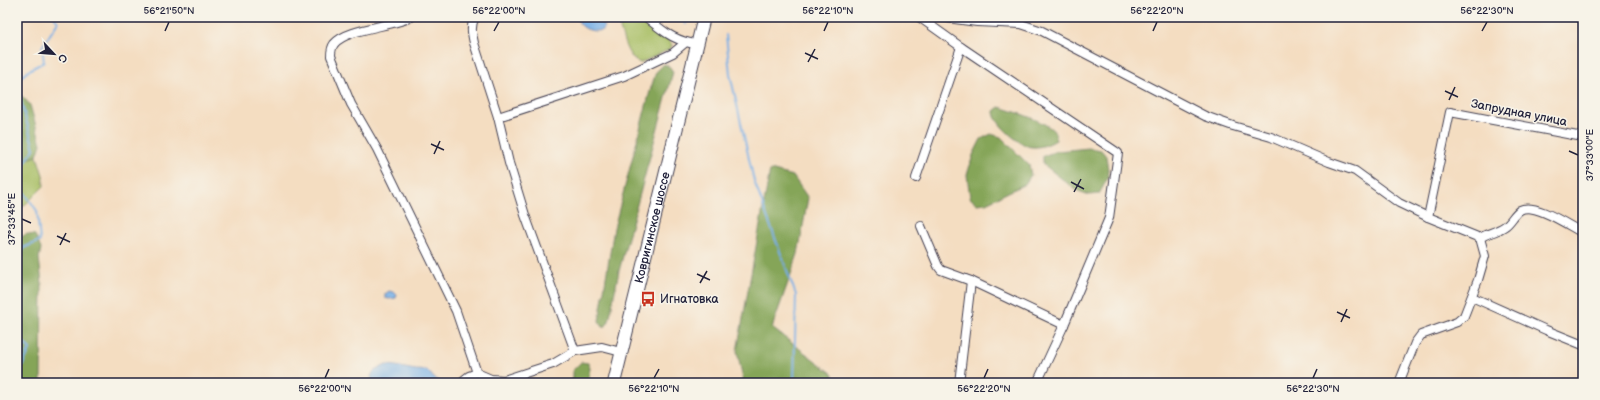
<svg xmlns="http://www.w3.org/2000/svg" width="1600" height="400" viewBox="0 0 1600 400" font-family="'Balsamiq Sans',sans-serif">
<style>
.green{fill:#a7be63;stroke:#64704f}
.forest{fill:#85a559;stroke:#54644a}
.water{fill:#76aee6;stroke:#4c6890}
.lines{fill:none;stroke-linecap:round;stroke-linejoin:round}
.stream{stroke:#76aee6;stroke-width:2}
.street-casing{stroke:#423e4f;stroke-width:10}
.primary-casing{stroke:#423e4f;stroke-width:14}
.street{stroke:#fff;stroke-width:8}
.primary{stroke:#fff;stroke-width:12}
.ticks{fill:none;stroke:#22223b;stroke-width:1.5}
.labels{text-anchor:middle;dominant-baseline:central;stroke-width:3;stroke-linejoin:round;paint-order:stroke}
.street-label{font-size:12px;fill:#22223b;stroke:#f7f3e8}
.poi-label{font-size:12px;fill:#22223b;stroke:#f7f3e8;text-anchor:start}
.neatline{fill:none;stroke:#22223b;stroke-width:1.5}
.ticks-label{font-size:10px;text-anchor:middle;fill:#22223b}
</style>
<rect width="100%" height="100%" fill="#f7f3e8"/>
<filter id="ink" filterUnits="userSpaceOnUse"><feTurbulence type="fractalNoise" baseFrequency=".025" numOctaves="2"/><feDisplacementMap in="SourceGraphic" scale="8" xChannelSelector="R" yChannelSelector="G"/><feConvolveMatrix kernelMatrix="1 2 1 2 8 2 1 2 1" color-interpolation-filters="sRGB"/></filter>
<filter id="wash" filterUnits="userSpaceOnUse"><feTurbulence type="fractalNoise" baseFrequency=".012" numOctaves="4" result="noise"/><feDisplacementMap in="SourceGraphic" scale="16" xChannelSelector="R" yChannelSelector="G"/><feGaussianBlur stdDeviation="0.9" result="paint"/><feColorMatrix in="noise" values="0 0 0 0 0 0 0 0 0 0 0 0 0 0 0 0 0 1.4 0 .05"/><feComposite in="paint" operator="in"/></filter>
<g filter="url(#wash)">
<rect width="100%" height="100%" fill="#f4ddc1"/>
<g class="green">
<path d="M620 17H628L668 39 672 45 670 49 640 63C625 57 623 35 618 22Z"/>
<path d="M37 156 43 175 44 186 17 213V161L19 162Z"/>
</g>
<g class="forest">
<path d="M664 64 670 67 673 72 619 271 609 321 605 327H603L599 321 614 228 650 91 656 72Z"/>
<path d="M17 94 23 97 30 105 41 144 37 156 19 162 17 161Z"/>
<path d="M999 107C1011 110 1051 123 1055 133 1056 134 1056 139 1056 140 1050 144 1040 148 1032 147 1022 147 1002 129 997 120 995 118 994 114 994 111Z"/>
<path d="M991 134 1001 137 1029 165 1031 175 1025 184 986 203 977 204 970 198 967 175 973 155 981 139Z"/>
<path d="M1089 148 1101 150 1106 156 1109 176 1099 194 1089 195 1076 190 1043 164V156L1057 151Z"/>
<path d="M770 170 793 176 808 198 798 254 772 328 833 374 832 383H744L737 351Z"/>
<path d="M26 234 35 235 41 249 39 258 42 284 41 383H17V240Z"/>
<path d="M581 362 588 363 590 368 588 383H572V371Z"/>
</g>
<g class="water">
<path d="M577 17H596L604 26 603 30C593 33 579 29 577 17Z"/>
<path d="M389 291 394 292 397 295 396 298 389 299 385 298V294Z"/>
<path d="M386 365C400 365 413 372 427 370L434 378 442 383H375L372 380 371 376 374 371Z"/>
</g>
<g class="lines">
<g class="stream">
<path d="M682 17V19L686 24"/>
<path d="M726 35 730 74 754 181 796 295 794 383"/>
<path d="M17 80 31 69 44 62 42 47 58 22 54 17"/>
<path d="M17 87 34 149 20 171 22 189 37 211 40 241 23 248 17 263"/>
<path d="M17 336 30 349 17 377"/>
</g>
</g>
</g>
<g filter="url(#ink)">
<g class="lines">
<g class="street-casing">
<g id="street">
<path d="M411 17C392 27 347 28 334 44 331 48 331 52 331 56L351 104 377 149 456 311 477 373"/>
<path d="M475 17C470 26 472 34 474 43L498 117 509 163 525 215 575 351"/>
<path d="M646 17C660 29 672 39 690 43"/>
<path d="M919 17 961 47 1118 153 1109 218 1064 325 1037 383"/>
<path d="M940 17 977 22 1021 24 1042 31 1205 116 1233 126 1271 137 1329 162 1355 171 1399 203 1428 217 1480 238"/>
<path d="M498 117 624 76 673 53 686 42"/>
<path d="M916 178 961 47"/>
<path d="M1428 217 1450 112 1583 137"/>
<path d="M921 226 938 266 941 270 971 281 1064 325"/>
<path d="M1480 238C1487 233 1497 232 1505 226 1511 222 1514 214 1520 210 1535 202 1569 226 1583 233"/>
<path d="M1472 297 1546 330 1583 345"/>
<path d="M460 383 469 376 477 373 491 379 504 380 553 364 575 351 602 347 621 352"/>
<path d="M959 383 971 281"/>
<path d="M1399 383 1415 343 1421 335 1457 322 1464 316 1478 280 1485 256 1480 238"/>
</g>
</g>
<g class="primary-casing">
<g id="primary">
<path id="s1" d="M614 383 704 17"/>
</g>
</g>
<use href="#street" class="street"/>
<use href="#primary" class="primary"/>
</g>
</g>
<path class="ticks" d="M165 31 169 22M494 31 499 22M824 31 828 22M1153 31 1157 22M1482 31 1487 22M805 53 818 59M808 62 815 49M1445 91 1458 97M1449 100 1455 87M431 144 444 150M1569 151 1578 155M434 154 440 141M1071 182 1084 189M1074 192 1081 179M22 219 31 223M57 236 70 242M60 245 66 233M697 274 710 280M700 283 707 271M1337 312 1350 318M1341 322 1347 309M325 378 329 369M654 378 659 369M984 378 988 369M1313 378 1317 369"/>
<defs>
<g id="bus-bare" transform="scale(1.2)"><path d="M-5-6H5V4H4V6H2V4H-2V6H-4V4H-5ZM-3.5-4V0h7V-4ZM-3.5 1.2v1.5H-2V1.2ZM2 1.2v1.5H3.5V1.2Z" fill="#c8321e" stroke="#f7f3e8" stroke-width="2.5" paint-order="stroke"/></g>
</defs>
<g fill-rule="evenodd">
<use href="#bus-bare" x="648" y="299"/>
</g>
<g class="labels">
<g class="street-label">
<text transform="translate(1519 113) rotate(11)">Запрудная улица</text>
<text stroke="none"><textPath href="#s1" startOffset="160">Ковригинское шоссе</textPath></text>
</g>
<g class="poi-label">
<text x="660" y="299">Игнатовка</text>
</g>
</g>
<rect width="1600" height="400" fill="none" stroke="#f7f3e8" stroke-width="44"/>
<g transform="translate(54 54) rotate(116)" stroke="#f7f3e8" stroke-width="3" paint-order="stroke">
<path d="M0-3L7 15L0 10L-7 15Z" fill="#22223b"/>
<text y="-6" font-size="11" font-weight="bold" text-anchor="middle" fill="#22223b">С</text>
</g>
<rect x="22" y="22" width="1556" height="356" class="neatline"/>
<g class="ticks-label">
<text x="169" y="14">56°21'50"N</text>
<text x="499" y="14">56°22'00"N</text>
<text x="828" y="14">56°22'10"N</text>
<text x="1157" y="14">56°22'20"N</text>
<text x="1487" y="14">56°22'30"N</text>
<text transform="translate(1589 155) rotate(-90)" y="4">37°33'00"E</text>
<text transform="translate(11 219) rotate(-90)" y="4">37°33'45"E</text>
<text x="325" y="392">56°22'00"N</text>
<text x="654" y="392">56°22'10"N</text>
<text x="984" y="392">56°22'20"N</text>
<text x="1313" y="392">56°22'30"N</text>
</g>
</svg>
